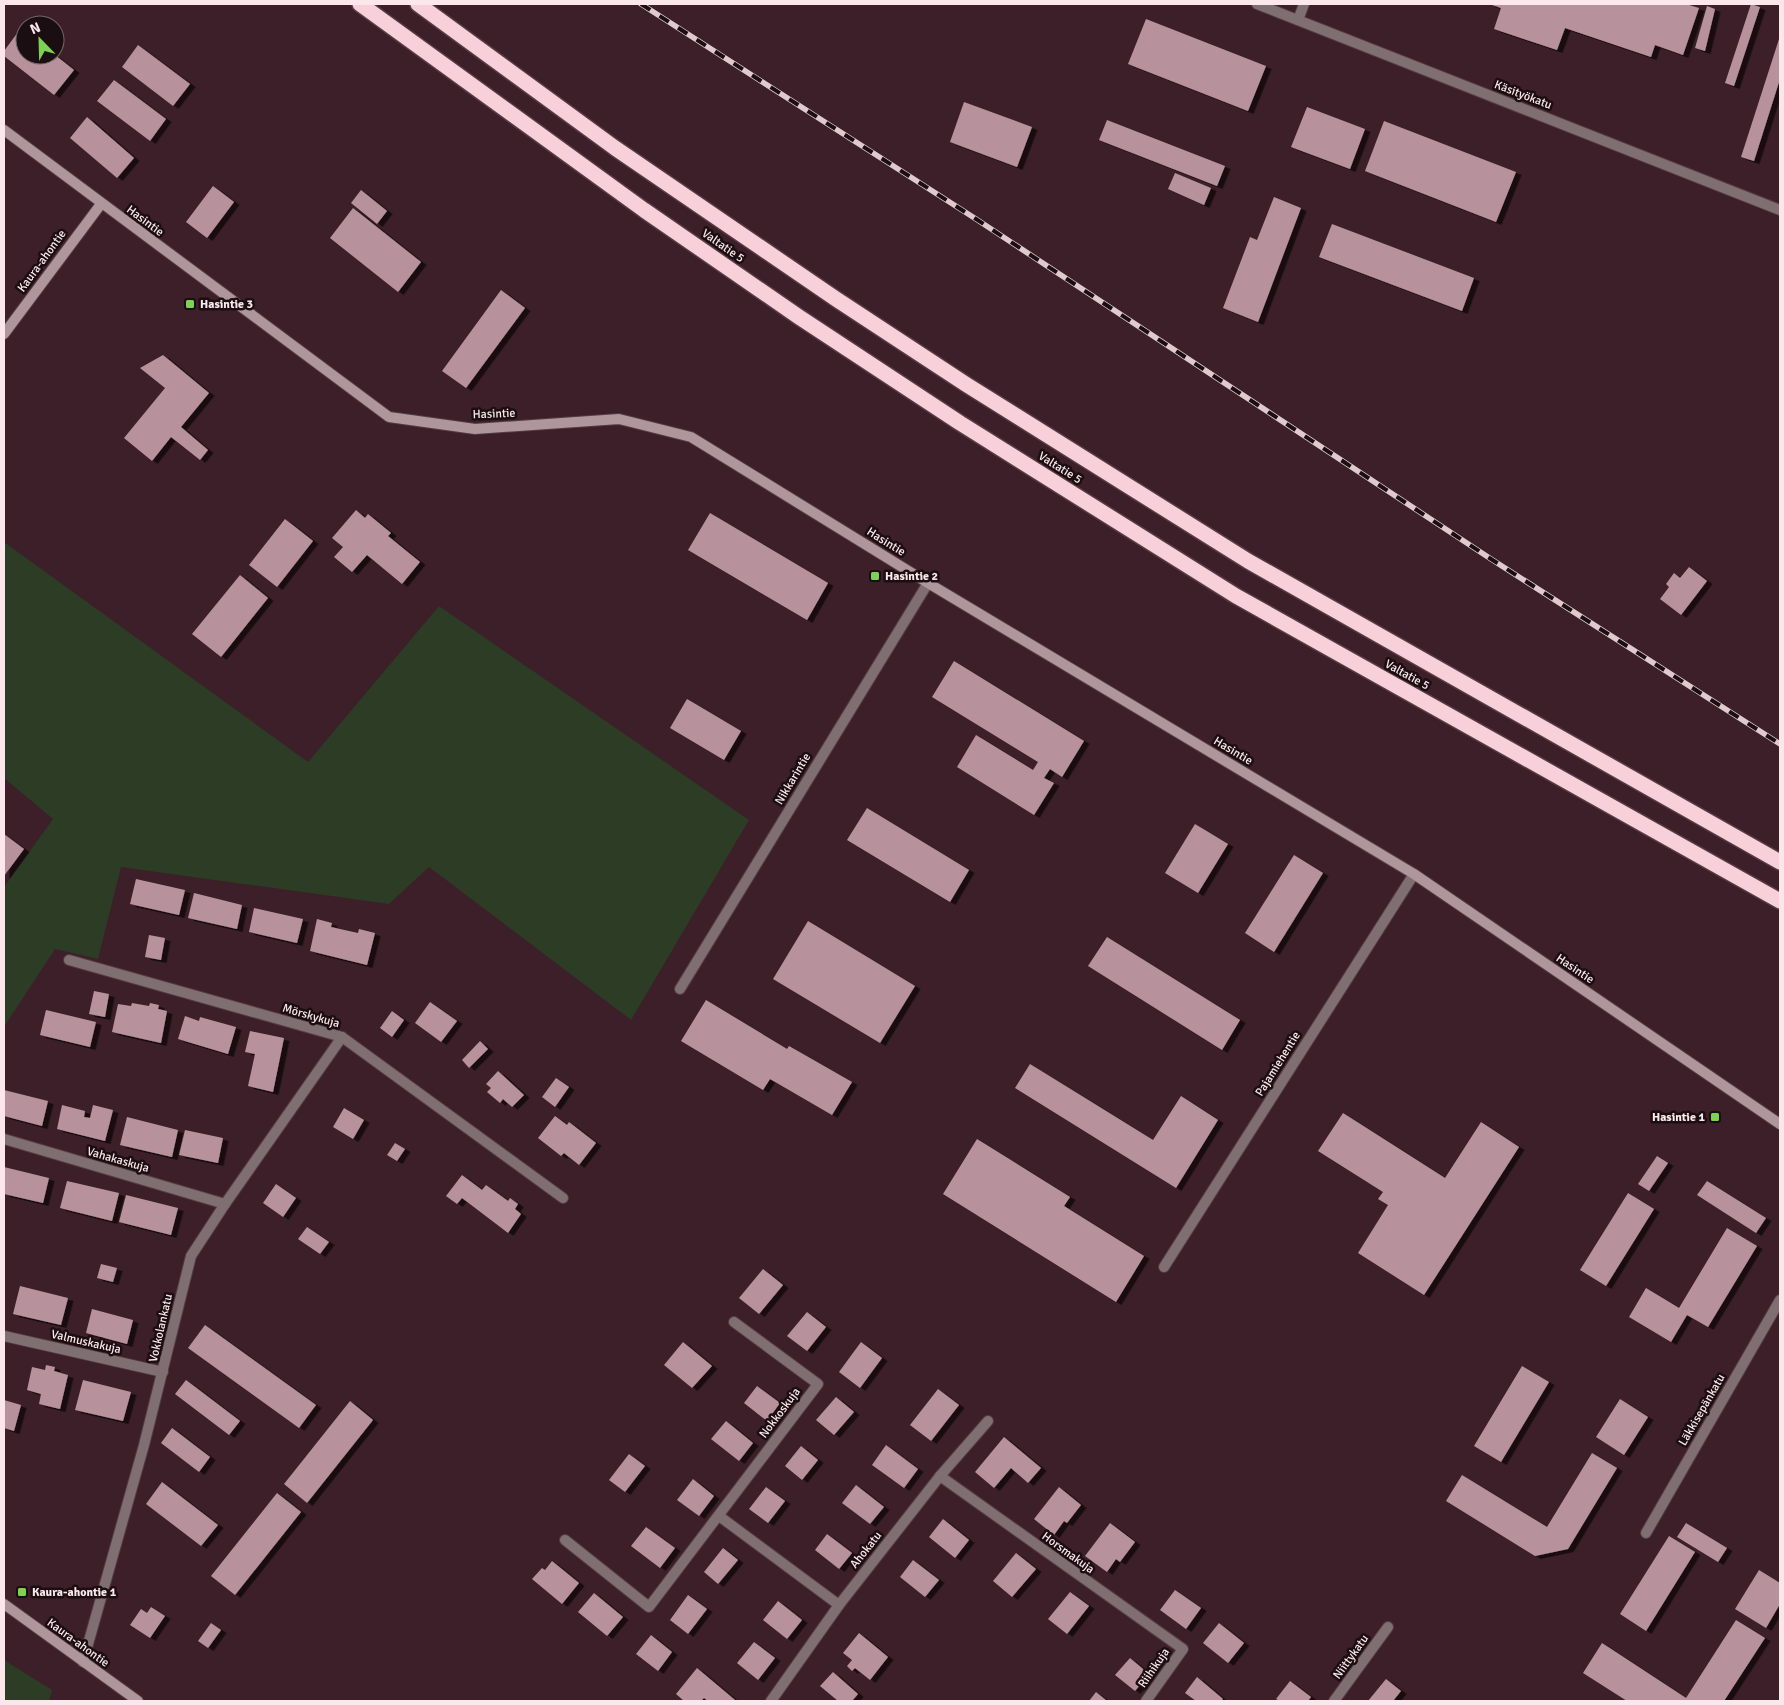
<svg xmlns="http://www.w3.org/2000/svg" width="1784" height="1705" viewBox="0 0 1784 1705" font-family="Signika,sans-serif">
<style>
.green{fill:#2c3c25}
.building{fill:#b7929c;filter:url(#shadow)}
.lines{fill:none;stroke-linecap:round;stroke-linejoin:round}
.street-casing{stroke:#573b43;stroke-width:12}
.secondary-casing{stroke:#573b43;stroke-width:12}
.highway-casing{stroke:#573b43;stroke-width:18}
.street{stroke:#7f6f73;stroke-width:10}
.secondary{stroke:#af969c;stroke-width:10}
.highway{stroke:#f7d0da;stroke-width:15}
.rail-casing{stroke:#dfcad0;stroke-width:5.5}
.rail{stroke:#1b0e12;stroke-width:4;stroke-dasharray:11;stroke-linecap:butt}
.poi-dot{fill:#7ed153;stroke:#1b0e12;stroke-width:2}
.labels{text-anchor:middle;dominant-baseline:central;stroke-width:5;stroke-linejoin:round;paint-order:stroke}
.street-label{font-size:12px;fill:#fbe7ec;stroke:#1b0e12}
.poi-label{font-size:12px;font-weight:bold;fill:#fbe7ec;stroke:#1b0e12;text-anchor:start}
</style>
<defs>
<filter id="shadow"><feDropShadow dx="5.5" dy="3" stdDeviation="0" flood-color="#0009"/></filter>
</defs>
<rect width="100%" height="100%" fill="#3c1f28"/>
<g class="green">
<path d="M4 542 308 762 439 606 749 820 631 1020 429 867 389 904 121 867 98 959 55 949 4 1027V887L53 819 4 778Z"/>
<path d="M4 1660 52 1690 49 1701H4Z"/>
</g>
<g class="building">
<path d="M1489 4H1686L1699 8 1683 55 1655 45 1651 57 1565 28 1557 50 1494 29 1501 8Z"/>
<path d="M1751 4 1760 7 1734 86 1725 83Z"/>
<path d="M1707 6 1715 9 1705 51 1695 48Z"/>
<path d="M1146 19 1266 66 1248 111 1128 64Z"/>
<path d="M21 28 25 31V55H55L74 70 54 95 4 56V51Z"/>
<path d="M1780 36V79L1754 161 1741 157Z"/>
<path d="M138 45 190 84 173 106 122 67Z"/>
<path d="M114 80 166 119 150 141 97 101Z"/>
<path d="M964 102 1032 127 1017 167 950 142Z"/>
<path d="M1307 107 1365 129 1350 169 1291 147Z"/>
<path d="M87 117 134 158 117 178 70 138Z"/>
<path d="M1107 120 1225 166 1217 186 1099 140Z"/>
<path d="M1384 121 1516 172 1496 222 1365 171Z"/>
<path d="M1175 173 1211 188 1204 205 1168 189Z"/>
<path d="M213 186 234 202 207 238 186 222Z"/>
<path d="M361 190 387 211 377 224 351 203Z"/>
<path d="M1274 197 1301 208 1258 322 1223 308 1250 237 1257 240Z"/>
<path d="M353 208 421 262 398 292 330 238Z"/>
<path d="M1332 224 1474 278 1462 311 1319 257Z"/>
<path d="M501 290 525 308 466 388 442 371Z"/>
<path d="M163 355 209 393 181 427 208 450 200 460 171 437 152 461 124 438 165 388 140 368Z"/>
<path d="M356 510 365 518 368 514 391 533 388 536 420 562 402 584 367 555 352 572 334 557 343 547 332 538Z"/>
<path d="M710 513 828 583 807 620 688 550Z"/>
<path d="M285 519 313 541 277 587 249 565Z"/>
<path d="M1689 567 1707 581 1681 615 1660 599 1669 587 1666 584 1674 573 1680 578Z"/>
<path d="M240 575 268 598 221 657 192 634Z"/>
<path d="M954 661 1084 741 1062 777 1050 769 1044 778 1054 783 1034 815 957 767 976 735 1033 770 1038 762 932 697Z"/>
<path d="M687 699 741 731 724 760 670 728Z"/>
<path d="M867 808 969 870 950 902 847 840Z"/>
<path d="M1195 824 1228 844 1198 893 1165 873Z"/>
<path d="M4 834 24 849 4 876Z"/>
<path d="M1294 855 1323 873 1274 952 1245 933Z"/>
<path d="M136 879 185 890 179 915 130 904Z"/>
<path d="M194 893 242 905 237 929 188 918Z"/>
<path d="M254 908 303 919 297 943 249 932Z"/>
<path d="M317 919 332 923 331 927 358 933 359 929 375 933 367 965 310 951Z"/>
<path d="M808 921 915 986 880 1043 773 979Z"/>
<path d="M149 935 165 938 161 960 145 957Z"/>
<path d="M1107 937 1240 1020 1222 1050 1088 966Z"/>
<path d="M94 991 109 994 105 1017 89 1014Z"/>
<path d="M706 1000 787 1049 789 1046 852 1082 832 1115 770 1079 763 1090 681 1041Z"/>
<path d="M430 1002 457 1021 441 1042 415 1023Z"/>
<path d="M132 1003 149 1006 150 1003 159 1005 158 1009 167 1011 161 1043 112 1032 118 1004 131 1006Z"/>
<path d="M46 1010 96 1022 90 1047 40 1035Z"/>
<path d="M392 1011 404 1020 392 1037 380 1028Z"/>
<path d="M185 1016 199 1021 200 1017 236 1027 228 1054 178 1039Z"/>
<path d="M250 1031 284 1038 273 1092 248 1086 255 1054 245 1052Z"/>
<path d="M480 1041 488 1049 469 1068 462 1060Z"/>
<path d="M1030 1064 1153 1140 1181 1096 1218 1120 1176 1188 1015 1088Z"/>
<path d="M498 1071 524 1095 512 1107 503 1099 500 1103 487 1092 491 1088 486 1084Z"/>
<path d="M556 1078 569 1087 555 1107 542 1097Z"/>
<path d="M4 1090 48 1101 42 1126 4 1116Z"/>
<path d="M62 1105 85 1111 84 1117 90 1118 93 1105 113 1110 105 1141 57 1129Z"/>
<path d="M344 1108 364 1120 353 1139 333 1127Z"/>
<path d="M1343 1113 1445 1178 1481 1122 1519 1147 1424 1295 1358 1253 1388 1205 1378 1199 1383 1192 1318 1151Z"/>
<path d="M555 1116 567 1125 569 1122 596 1143 579 1165 564 1153 561 1156 538 1138Z"/>
<path d="M127 1117 178 1130 172 1157 120 1145Z"/>
<path d="M185 1130 223 1138 218 1163 179 1155Z"/>
<path d="M977 1139 1070 1197 1064 1206 1144 1256 1116 1302 943 1194Z"/>
<path d="M395 1143 405 1149 397 1161 387 1155Z"/>
<path d="M1657 1156 1668 1163 1649 1191 1638 1184Z"/>
<path d="M4 1167 49 1178 43 1203 4 1194Z"/>
<path d="M462 1175 482 1190 486 1185 508 1201 510 1198 518 1204 515 1209 521 1214 508 1233 462 1198 457 1204 446 1196Z"/>
<path d="M67 1181 119 1193 112 1221 60 1208Z"/>
<path d="M1707 1181 1766 1218 1756 1233 1697 1195Z"/>
<path d="M276 1184 296 1198 283 1217 263 1203Z"/>
<path d="M1628 1193 1654 1209 1606 1286 1580 1270Z"/>
<path d="M126 1195 178 1208 171 1235 119 1222Z"/>
<path d="M307 1227 329 1242 320 1254 298 1239Z"/>
<path d="M1727 1228 1757 1246 1708 1327 1687 1315 1671 1342 1629 1317 1646 1288 1679 1308Z"/>
<path d="M101 1264 117 1268 113 1282 97 1278Z"/>
<path d="M763 1269 783 1285 759 1314 739 1298Z"/>
<path d="M20 1286 68 1298 61 1325 13 1314Z"/>
<path d="M92 1309 133 1320 127 1344 86 1333Z"/>
<path d="M807 1312 826 1327 807 1351 787 1336Z"/>
<path d="M205 1325 316 1405 299 1428 188 1348Z"/>
<path d="M683 1342 712 1366 692 1388 664 1365Z"/>
<path d="M861 1342 882 1358 860 1388 839 1372Z"/>
<path d="M46 1365 55 1367 54 1371 68 1375 60 1409 39 1404 41 1394 27 1390 32 1367 45 1370Z"/>
<path d="M1522 1366 1549 1382 1501 1462 1474 1446Z"/>
<path d="M83 1380 131 1392 123 1421 75 1410Z"/>
<path d="M186 1380 240 1421 229 1435 175 1394Z"/>
<path d="M757 1386 780 1403 767 1421 744 1403Z"/>
<path d="M938 1389 959 1405 931 1441 910 1425Z"/>
<path d="M836 1397 854 1412 834 1435 816 1420Z"/>
<path d="M1620 1399 1648 1417 1624 1455 1596 1437Z"/>
<path d="M4 1400 21 1405 14 1431 4 1428Z"/>
<path d="M350 1401 373 1420 307 1503 284 1484Z"/>
<path d="M726 1421 753 1443 739 1461 711 1439Z"/>
<path d="M172 1428 210 1457 199 1472 161 1443Z"/>
<path d="M1004 1437 1041 1468 1028 1483 1011 1468 994 1488 975 1472Z"/>
<path d="M886 1445 918 1469 904 1488 872 1465Z"/>
<path d="M801 1446 818 1460 802 1480 785 1466Z"/>
<path d="M1592 1453 1617 1468 1568 1549 1535 1556 1446 1501 1462 1475 1547 1527Z"/>
<path d="M629 1454 645 1466 625 1492 609 1480Z"/>
<path d="M693 1479 714 1496 699 1516 677 1500Z"/>
<path d="M162 1482 218 1525 201 1546 146 1504Z"/>
<path d="M856 1485 884 1507 870 1524 842 1503Z"/>
<path d="M766 1487 785 1501 768 1523 749 1509Z"/>
<path d="M1059 1487 1081 1505 1067 1523 1064 1521 1054 1535 1034 1519Z"/>
<path d="M277 1493 301 1512 235 1595 211 1576Z"/>
<path d="M943 1519 969 1540 955 1558 929 1537Z"/>
<path d="M1110 1523 1135 1542 1120 1562 1116 1559 1107 1572 1085 1556Z"/>
<path d="M1686 1523 1727 1548 1718 1562 1677 1537Z"/>
<path d="M646 1527 675 1548 660 1568 631 1546Z"/>
<path d="M827 1534 852 1553 839 1569 815 1550Z"/>
<path d="M1669 1536 1695 1552 1646 1631 1620 1614Z"/>
<path d="M723 1548 738 1560 718 1584 704 1572Z"/>
<path d="M1016 1553 1036 1569 1012 1597 993 1581Z"/>
<path d="M913 1560 939 1580 925 1597 900 1577Z"/>
<path d="M552 1561 579 1583 562 1604 532 1579 542 1568 545 1570Z"/>
<path d="M1759 1570 1780 1583V1604L1766 1628 1735 1609Z"/>
<path d="M1175 1590 1201 1608 1186 1629 1160 1610Z"/>
<path d="M1070 1592 1089 1606 1067 1634 1048 1619Z"/>
<path d="M594 1593 623 1617 607 1636 578 1612Z"/>
<path d="M688 1595 707 1609 688 1634 670 1620Z"/>
<path d="M778 1601 802 1620 787 1639 763 1620Z"/>
<path d="M151 1607 165 1616 150 1638 130 1625 141 1609 147 1613Z"/>
<path d="M1736 1620 1765 1638 1724 1701H1627L1583 1673 1602 1643 1686 1698Z"/>
<path d="M211 1623 221 1630 208 1648 198 1641Z"/>
<path d="M1219 1623 1244 1643 1228 1663 1203 1643Z"/>
<path d="M859 1633 888 1657 870 1680 855 1668 852 1671 847 1666 852 1660 843 1653Z"/>
<path d="M651 1635 672 1652 658 1671 636 1654Z"/>
<path d="M754 1642 775 1658 758 1680 737 1663Z"/>
<path d="M1130 1658 1149 1674 1135 1691 1115 1675Z"/>
<path d="M697 1668 735 1700 734 1701H708L704 1698 701 1701H684L676 1694Z"/>
<path d="M833 1672 858 1694 852 1701H838L820 1686Z"/>
<path d="M1197 1677 1223 1699 1221 1701H1196L1185 1693Z"/>
<path d="M1386 1679 1401 1691 1393 1701H1368Z"/>
<path d="M1290 1681 1311 1697 1308 1701H1280L1276 1699Z"/>
<path d="M1096 1692 1107 1701H1089Z"/>
</g>
<g class="lines">
<g class="street-casing">
<g id="street">
<path d="M1257 4 1780 210"/>
<path d="M1298 20 1304 4"/>
<path d="M69 960 342 1037 563 1198"/>
<path d="M680 989 928 583"/>
<path d="M4 1139 225 1204"/>
<path d="M1164 1267 1414 874"/>
<path d="M4 1336 163 1372"/>
<path d="M940 1476 1183 1649 1146 1701"/>
<path d="M719 1516 839 1605"/>
<path d="M1646 1533 1780 1300"/>
<path d="M565 1540 649 1607 818 1384 734 1322"/>
<path d="M83 1662 144 1445 191 1256 225 1204 342 1037"/>
<path d="M771 1701 839 1605 940 1476 988 1421"/>
<path d="M1334 1701 1388 1627"/>
</g>
</g>
<g class="secondary-casing">
<g id="secondary">
<path d="M4 130 389 417 475 429 619 419 691 437 928 583 1414 874 1780 1124"/>
<path d="M4 334 101 204"/>
<path d="M4 1604 138 1701"/>
</g>
</g>
<g class="highway-casing">
<g id="highway">
<path d="M360 4 644 210 799 317 960 423 1236 596 1780 901"/>
<path d="M418 4 615 148 836 299 967 385 1248 561 1780 862"/>
</g>
</g>
<use href="#street" class="street"/>
<use href="#secondary" class="secondary"/>
<use href="#highway" class="highway"/>
<g class="rail-casing">
<path id="rail" d="M641 4 976 219 1491 559 1780 744"/>
</g>
<use href="#rail" class="rail"/>
</g>
<g class="poi-dot">
<rect x="185" y="299" width="10" height="10" rx="2.5"/>
<rect x="870" y="571" width="10" height="10" rx="2.5"/>
<rect x="1710" y="1112" width="10" height="10" rx="2.5"/>
<rect x="17" y="1587" width="10" height="10" rx="2.5"/>
</g>
<g class="labels">
<g class="street-label">
<text transform="translate(1523 95) rotate(21)">Käsityökatu</text>
<text transform="translate(145 221) rotate(37)">Hasintie</text>
<text transform="translate(723 246) rotate(35)">Valtatie 5</text>
<text transform="translate(42 261) rotate(-54)">Kaura-ahontie</text>
<text transform="translate(494 414) rotate(-2)">Hasintie</text>
<text transform="translate(1060 468) rotate(32)">Valtatie 5</text>
<text transform="translate(886 542) rotate(32)">Hasintie</text>
<text transform="translate(1407 675) rotate(29)">Valtatie 5</text>
<text transform="translate(1233 751) rotate(31)">Hasintie</text>
<text transform="translate(793 779) rotate(-59)">Nikkarintie</text>
<text transform="translate(1575 969) rotate(34)">Hasintie</text>
<text transform="translate(311 1016) rotate(16)">Mörskykuja</text>
<text transform="translate(1278 1064) rotate(-58)">Pajamiehentie</text>
<text transform="translate(118 1160) rotate(16)">Vahakaskuja</text>
<text transform="translate(161 1328) rotate(-77)">Vokkolankatu</text>
<text transform="translate(86 1342) rotate(13)">Valmuskakuja</text>
<text transform="translate(1702 1410) rotate(-60)">Läkkisepänkatu</text>
<text transform="translate(780 1413) rotate(-53)">Nokkoskuja</text>
<text transform="translate(866 1550) rotate(-52)">Ahokatu</text>
<text transform="translate(1068 1553) rotate(36)">Horsmakuja</text>
<text transform="translate(78 1643) rotate(36)">Kaura-ahontie</text>
<text transform="translate(1351 1657) rotate(-54)">Niittykatu</text>
<text transform="translate(1154 1668) rotate(-55)">Riihikuja</text>
</g>
<g class="poi-label">
<text x="200" y="304">Hasintie 3</text>
<text x="885" y="576">Hasintie 2</text>
<text x="1705" y="1117" text-anchor="end">Hasintie 1</text>
<text x="32" y="1592">Kaura-ahontie 1</text>
</g>
</g>
<rect width="1784" height="1705" fill="none" stroke="#fbe7ec" stroke-width="10"/>
<g transform="translate(40 40) rotate(337)"><circle r="24" fill="#1b0e12" stroke="#756569"/>
<path d="M0-4L9 19L0 12L-9 19Z" fill="#7ed153"/>
<text y="-8" font-size="14" font-weight="bold" text-anchor="middle" fill="#fbe7ec">N</text>
</g>
</svg>
